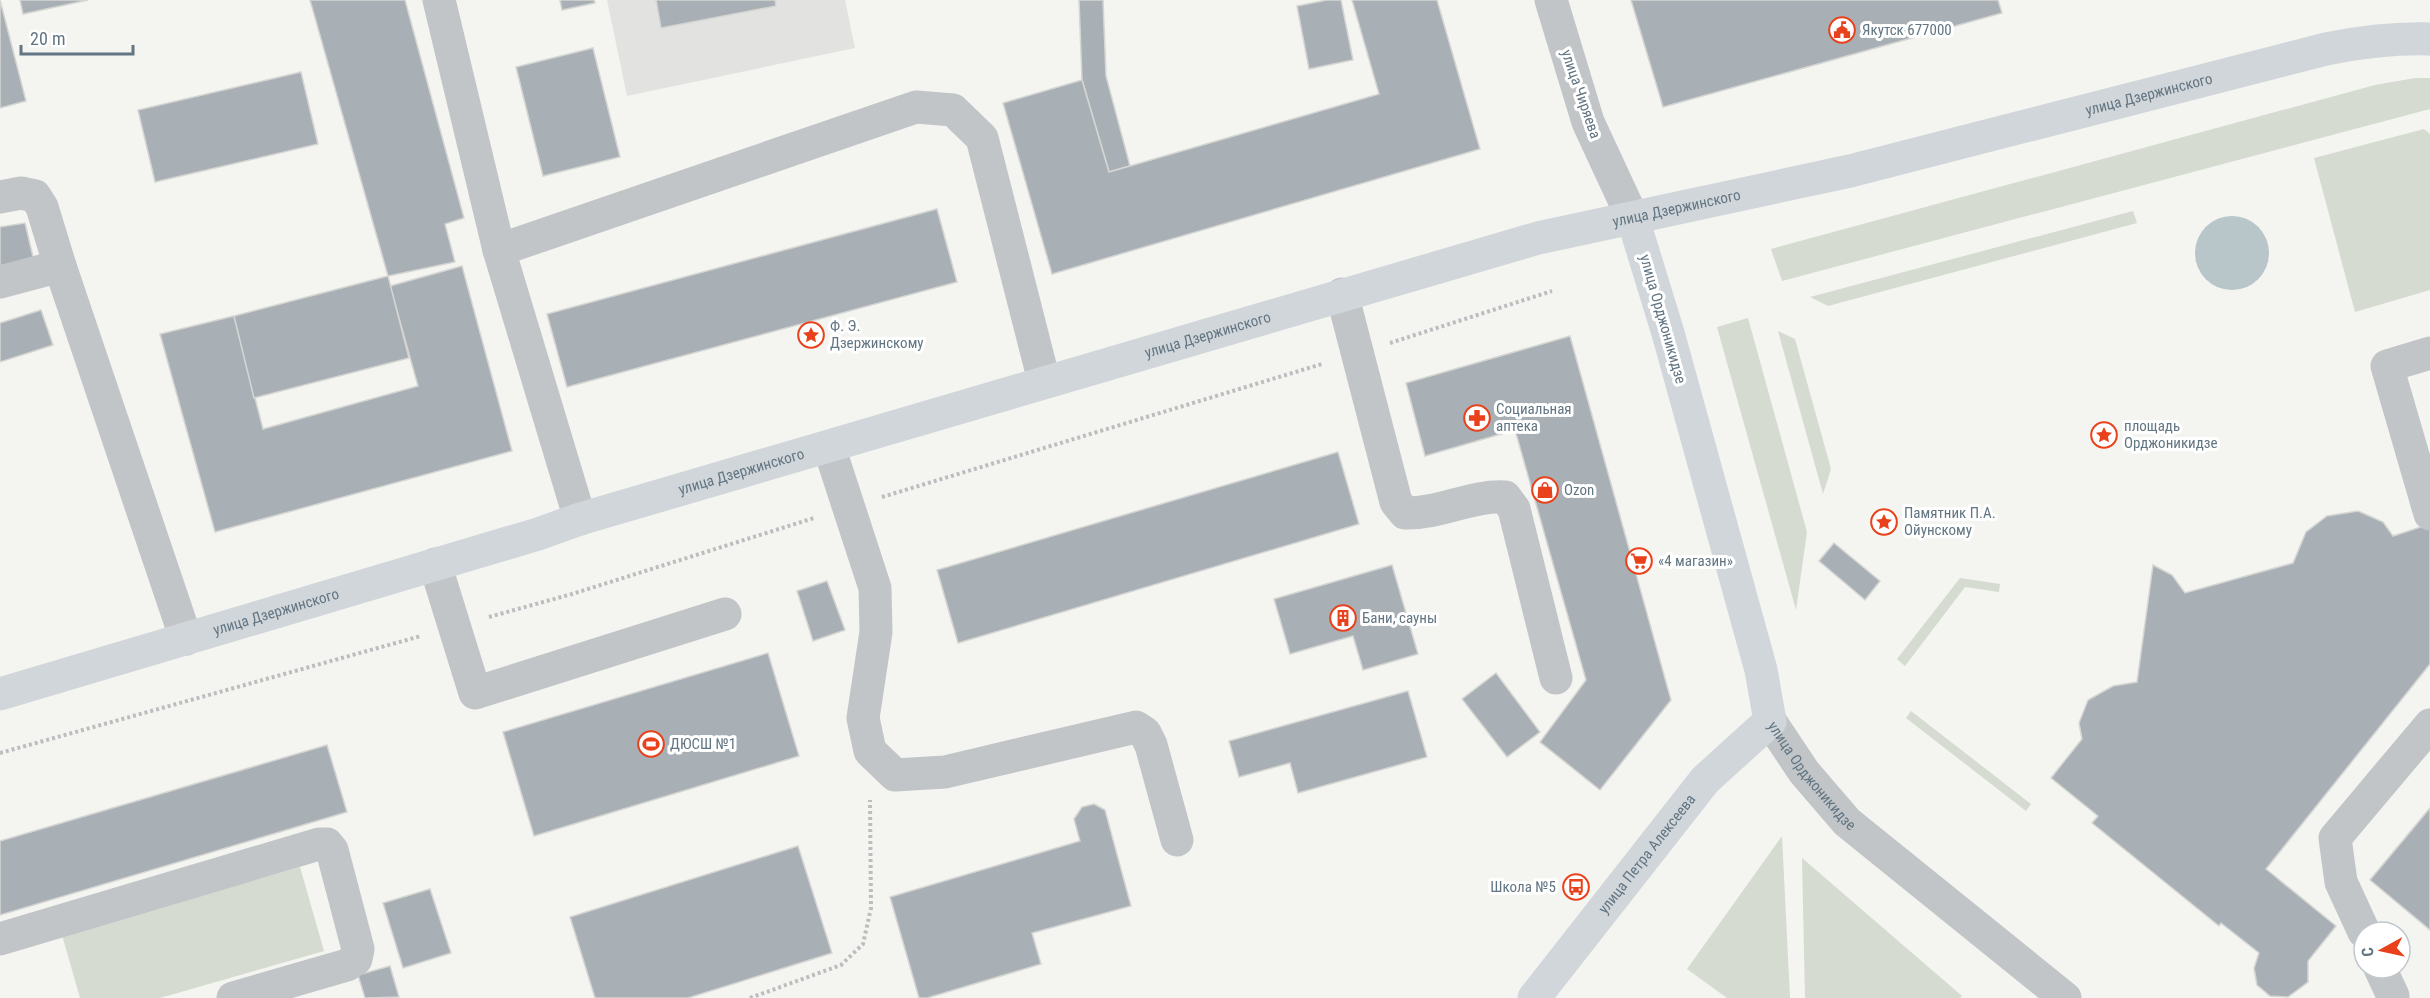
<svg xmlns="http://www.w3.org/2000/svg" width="2430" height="998" viewBox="0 0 2430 998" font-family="'Roboto Condensed',sans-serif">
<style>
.built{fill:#e2e3e1}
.green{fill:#d5dbd1}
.water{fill:#b8c5c9}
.building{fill:#a8b0b6;stroke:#d5d5d3;stroke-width:1.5}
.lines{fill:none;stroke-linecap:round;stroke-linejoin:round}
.path{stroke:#bbbdbf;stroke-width:4;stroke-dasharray:3 3;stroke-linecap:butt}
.minor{stroke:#c1c5c8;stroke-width:33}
.major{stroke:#d1d6da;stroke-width:33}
.labels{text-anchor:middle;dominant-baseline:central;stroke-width:6;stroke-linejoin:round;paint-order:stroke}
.poi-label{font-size:15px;fill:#627582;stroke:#fff;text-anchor:start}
.street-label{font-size:15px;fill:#627582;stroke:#fff}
</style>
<rect width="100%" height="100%" fill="#f4f4f0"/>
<path class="built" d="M607 0H845L855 48 627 96Z"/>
<g class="green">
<path d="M2415 78H2430V109L1782 281 1771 249 2375 85Z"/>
<path d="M2424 129 2430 134V290L2355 312 2314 158Z"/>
<path d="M2133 211 2137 223 1828 306 1810 297Z"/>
<path d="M1748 318 1807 532 1796 610 1717 327Z"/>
<path d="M1778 331 1795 339 1831 469 1823 494Z"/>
<path d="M1960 578 2000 584 1999 592 1965 587 1905 666 1897 659Z"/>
<path d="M1911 711 2031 804 2026 811 1906 718Z"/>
<path d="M1782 836 1790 998H1727L1687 969Z"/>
<path d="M1802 858 1962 996 1960 998H1805Z"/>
<path d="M300 867 324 951 160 998H80L62 935Z"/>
</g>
<circle class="water" cx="2232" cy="253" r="37"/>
<g class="building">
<path d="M0 0 26 101 0 108Z"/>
<path d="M20 0H88L23 14Z"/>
<path d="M310 0H405L464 218 445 224 455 262 388 276Z"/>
<path d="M560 0H594L595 3 562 10Z"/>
<path d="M656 0H775L776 6 661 28Z"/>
<path d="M1079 0H1103L1106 76 1130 166 1109 172 1082 80Z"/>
<path d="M1327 0H1341L1353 60 1309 69 1297 6Z"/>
<path d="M1352 0H1437L1480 149 1052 274 1003 103 1082 80 1109 172 1379 94Z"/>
<path d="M1631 0H1998L2002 13 1663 107Z"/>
<path d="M593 48 620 157 543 176 516 67Z"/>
<path d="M301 72 318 144 155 182 138 110Z"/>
<path d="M937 209 957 282 567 387 547 314Z"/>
<path d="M25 223 34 261 0 267V227Z"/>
<path d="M462 266 512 451 215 532 160 334 234 316 263 429 418 386 390 286Z"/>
<path d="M388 276 409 358 254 398 234 316Z"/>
<path d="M41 310 53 345 0 362V323Z"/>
<path d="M1570 336 1671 700 1600 790 1540 742 1586 680 1515 430 1425 456 1406 383Z"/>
<path d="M1338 452 1359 524 958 643 937 570Z"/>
<path d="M2358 511 2383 522 2393 536 2430 524V664L2266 869 2336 926 2308 961V982L2288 997 2270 996 2257 985 2254 968 2259 953 2221 923 2219 926 2092 823 2098 816 2051 778 2082 739 2079 723 2088 700 2113 686 2137 682 2153 565 2172 575 2185 593 2293 563 2306 532 2327 516Z"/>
<path d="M1834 543 1880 581 1865 600 1819 561Z"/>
<path d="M1392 565 1418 654 1363 670 1353 636 1290 654 1274 599Z"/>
<path d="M827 581 845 630 813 641 797 591Z"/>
<path d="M768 653 799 756 534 836 503 732Z"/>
<path d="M1496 673 1540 732 1507 757 1462 699Z"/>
<path d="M1408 691 1427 757 1298 793 1290 763 1239 777 1229 741Z"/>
<path d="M327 745 347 812 0 915V841Z"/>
<path d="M1094 804 1105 810 1131 906 1032 933 1041 964 927 998H919L890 897 1080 841 1074 819 1082 807Z"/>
<path d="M2430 808V930L2370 880Z"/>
<path d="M798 846 832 953 688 998H595L570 917Z"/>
<path d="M430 889 451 953 403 968 383 903Z"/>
<path d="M390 966 399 997 365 998 358 975Z"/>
</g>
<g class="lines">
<g class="path">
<path d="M1390 343 1552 291"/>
<path d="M882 497 1322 364"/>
<path d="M489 617 572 594 814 518"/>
<path d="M0 753 421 636"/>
<path d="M750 998 841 965 863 944 871 908 870 800"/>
</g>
<g class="minor">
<path d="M439 0 499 250 580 519"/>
<path d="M1551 0 1588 122 1633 219"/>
<path d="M0 197 21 193 35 196 42 207 60 266 186 639"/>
<path d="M499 250 916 107 953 110 982 138 1044 381"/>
<path d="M0 282 60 266"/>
<path d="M1342 294 1396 502 1405 513C1439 514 1471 495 1505 497L1514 509 1556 678"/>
<path d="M2430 353 2387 366 2430 514"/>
<path d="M829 447 875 588 876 632 863 718 870 751 895 775 945 772 1136 727 1145 733 1151 745 1177 840"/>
<path d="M435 564 475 693 725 614"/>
<path id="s1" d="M1770 721 1804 772 1847 822 2065 998"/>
<path d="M2364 932 2341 882 2335 838 2430 725"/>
<path d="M0 939 319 844H327L332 850 358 949 356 959 347 965 233 998"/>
<path d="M2380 968 2393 996 2392 998"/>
</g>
<g class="major">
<path id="s2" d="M0 694 538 534 580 519 1538 238 1850 171 2326 49C2361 42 2394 38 2430 39"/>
<path id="s3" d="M1534 998 1705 780 1770 721 1761 670 1668 333 1633 219"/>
</g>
</g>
<defs>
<g id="civic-ring" transform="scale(1.35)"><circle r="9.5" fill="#fff" stroke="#e9411b" stroke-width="1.5"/><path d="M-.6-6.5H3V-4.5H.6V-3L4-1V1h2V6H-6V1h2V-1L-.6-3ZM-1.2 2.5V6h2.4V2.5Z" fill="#e9411b"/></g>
<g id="sight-ring" transform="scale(1.35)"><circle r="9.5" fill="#fff" stroke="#e9411b" stroke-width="1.5"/><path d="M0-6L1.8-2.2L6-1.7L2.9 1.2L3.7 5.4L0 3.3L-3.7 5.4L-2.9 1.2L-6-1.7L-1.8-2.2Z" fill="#e9411b"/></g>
<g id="pharmacy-ring" transform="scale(1.35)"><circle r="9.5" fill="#fff" stroke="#e9411b" stroke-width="1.5"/><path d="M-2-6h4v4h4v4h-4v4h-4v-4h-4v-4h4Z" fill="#e9411b"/></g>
<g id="shop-ring" transform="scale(1.35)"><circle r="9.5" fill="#fff" stroke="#e9411b" stroke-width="1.5"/><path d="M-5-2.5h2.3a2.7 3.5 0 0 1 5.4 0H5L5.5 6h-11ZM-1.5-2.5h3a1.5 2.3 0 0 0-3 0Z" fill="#e9411b"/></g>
<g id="supermarket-ring" transform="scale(1.35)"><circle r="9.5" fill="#fff" stroke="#e9411b" stroke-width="1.5"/><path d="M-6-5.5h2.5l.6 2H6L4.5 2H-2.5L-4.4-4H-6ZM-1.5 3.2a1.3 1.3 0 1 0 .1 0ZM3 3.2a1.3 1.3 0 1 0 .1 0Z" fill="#e9411b"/></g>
<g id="building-ring" transform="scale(1.35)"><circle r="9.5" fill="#fff" stroke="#e9411b" stroke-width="1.5"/><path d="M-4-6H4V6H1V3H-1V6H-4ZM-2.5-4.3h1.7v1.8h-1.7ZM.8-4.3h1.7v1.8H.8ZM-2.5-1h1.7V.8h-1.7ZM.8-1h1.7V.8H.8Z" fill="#e9411b"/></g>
<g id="stadium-ring" transform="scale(1.35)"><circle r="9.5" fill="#fff" stroke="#e9411b" stroke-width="1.5"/><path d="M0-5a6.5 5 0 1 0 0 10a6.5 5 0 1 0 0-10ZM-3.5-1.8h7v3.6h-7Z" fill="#e9411b"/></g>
<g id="bus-ring" transform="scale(1.35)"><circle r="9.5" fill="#fff" stroke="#e9411b" stroke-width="1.5"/><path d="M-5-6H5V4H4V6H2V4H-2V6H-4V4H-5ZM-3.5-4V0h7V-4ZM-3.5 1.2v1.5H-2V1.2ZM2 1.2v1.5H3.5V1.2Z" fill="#e9411b"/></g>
</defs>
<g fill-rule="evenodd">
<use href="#civic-ring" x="1842" y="30"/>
<use href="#sight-ring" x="811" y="335"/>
<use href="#pharmacy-ring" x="1477" y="418"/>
<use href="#sight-ring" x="2104" y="435"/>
<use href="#shop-ring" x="1545" y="490"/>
<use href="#sight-ring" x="1884" y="522"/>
<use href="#supermarket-ring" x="1639" y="561"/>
<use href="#building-ring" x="1343" y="618"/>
<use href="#stadium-ring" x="651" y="744"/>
<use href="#bus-ring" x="1576" y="887"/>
</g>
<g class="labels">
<g class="poi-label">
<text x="1862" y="30">Якутск 677000</text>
<text x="830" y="326">Ф. Э.<tspan x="830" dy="17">Дзержинскому</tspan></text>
<text x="1496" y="409">Социальная<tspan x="1496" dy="17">аптека</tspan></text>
<text x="2124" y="426">площадь<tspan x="2124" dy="17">Орджоникидзе</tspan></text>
<text x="1564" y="490">Ozon</text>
<text x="1904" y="513">Памятник П.А.<tspan x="1904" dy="17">Ойунскому</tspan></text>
<text x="1658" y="561">«4 магазин»</text>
<text x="1362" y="618">Бани, сауны</text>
<text x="670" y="744">ДЮСШ №1</text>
<text x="1556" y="887" text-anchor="end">Школа №5</text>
</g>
<g class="street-label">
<text stroke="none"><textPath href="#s2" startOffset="2232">улица Дзержинского</textPath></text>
<text transform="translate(1581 94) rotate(71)">улица Чиряева</text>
<text stroke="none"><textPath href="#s2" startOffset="1746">улица Дзержинского</textPath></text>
<text transform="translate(1663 319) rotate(74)">улица Орджоникидзе</text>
<text stroke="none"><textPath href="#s2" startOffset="1260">улица Дзержинского</textPath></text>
<text stroke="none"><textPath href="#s2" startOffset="774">улица Дзержинского</textPath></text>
<text stroke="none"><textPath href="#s2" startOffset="288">улица Дзержинского</textPath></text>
<text stroke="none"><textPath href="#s1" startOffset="69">улица Орджоникидзе</textPath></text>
<text stroke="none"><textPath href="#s3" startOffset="183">улица Петра Алексеева</textPath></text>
</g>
</g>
<g transform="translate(2382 950) rotate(262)"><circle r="28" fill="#ffffff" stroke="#c0c8cd" stroke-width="1.5"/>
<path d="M0-4.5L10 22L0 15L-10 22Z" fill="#e9411b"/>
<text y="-9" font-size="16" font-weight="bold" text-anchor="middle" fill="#627582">С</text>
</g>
<path d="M21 45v9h112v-9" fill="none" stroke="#627582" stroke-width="3"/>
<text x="30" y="45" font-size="18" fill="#627582" stroke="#ffffff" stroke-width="4.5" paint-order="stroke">20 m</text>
</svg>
